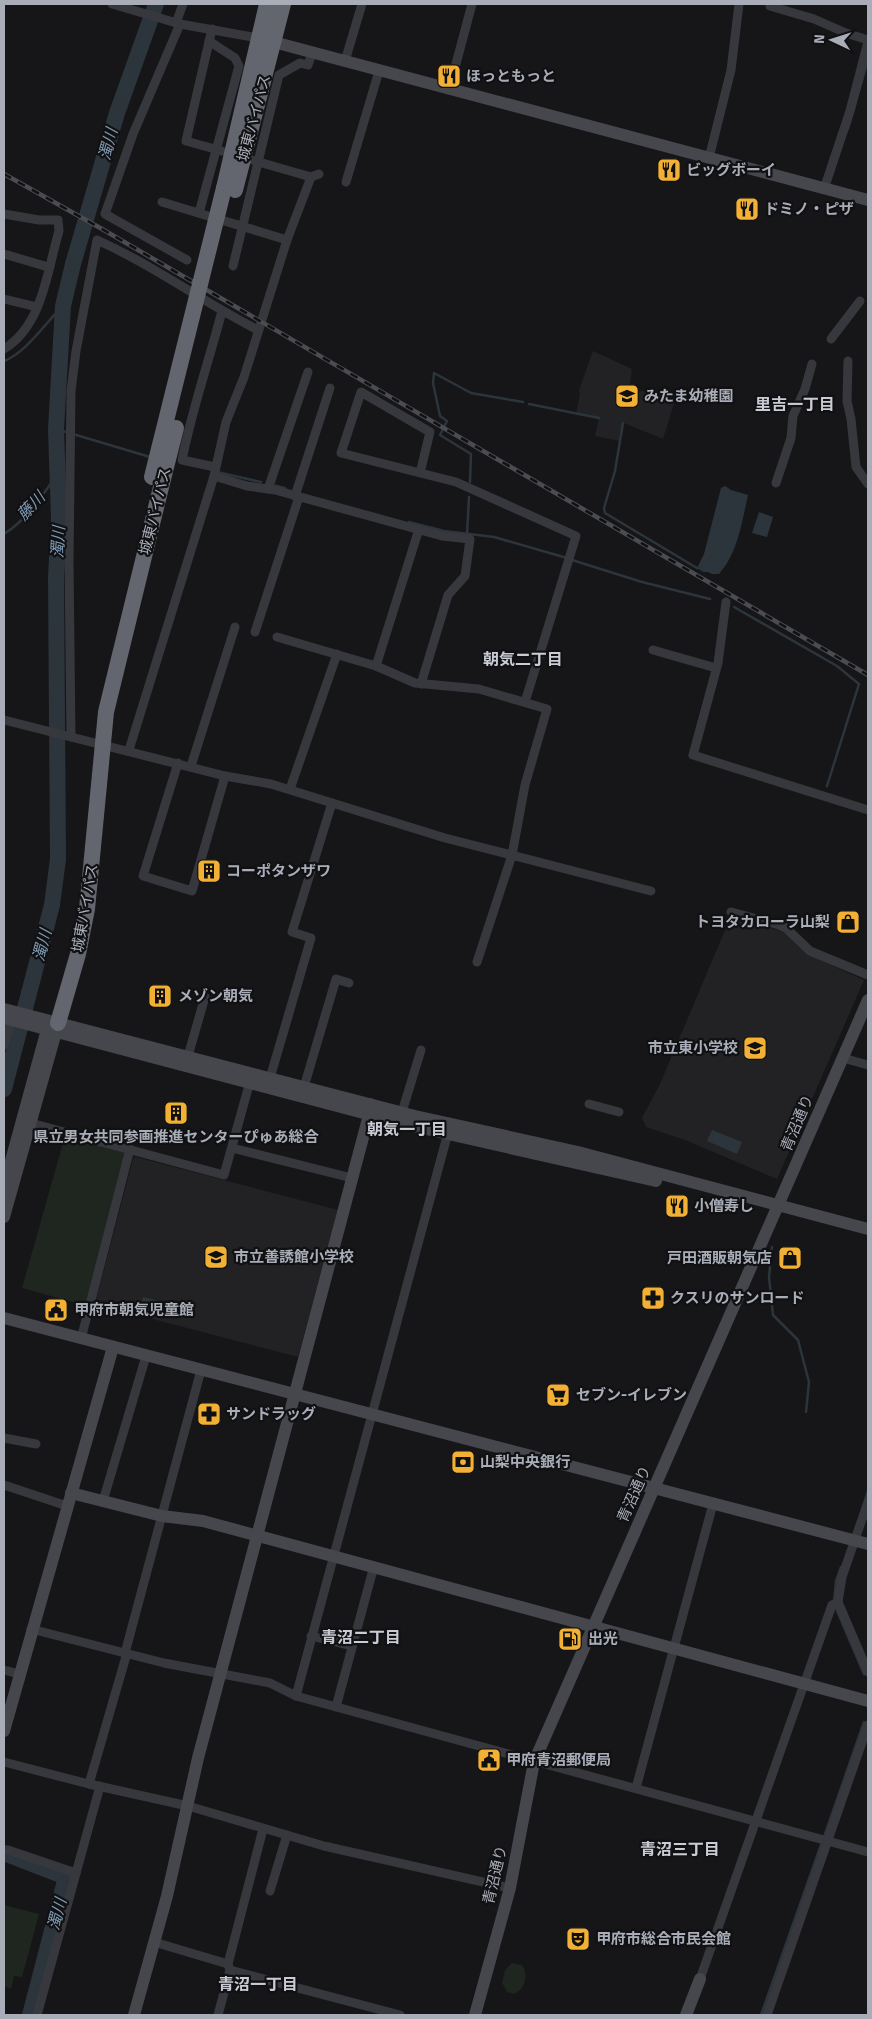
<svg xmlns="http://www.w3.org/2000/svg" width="872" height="2019" viewBox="0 0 872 2019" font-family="'Fira Sans','Noto Sans JP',sans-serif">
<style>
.built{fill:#222225}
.green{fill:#1e261f}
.water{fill:#2c353c}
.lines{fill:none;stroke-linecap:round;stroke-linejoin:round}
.stream{stroke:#2c353c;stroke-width:2.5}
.river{stroke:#2c353c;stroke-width:16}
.street{stroke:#37383d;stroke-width:9}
.secondary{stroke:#45474d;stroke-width:12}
.highway{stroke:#63666e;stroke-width:16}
.rail-casing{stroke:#4a4c52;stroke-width:4.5}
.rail{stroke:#111113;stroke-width:2.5;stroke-dasharray:8;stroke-linecap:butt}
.highway-bridge{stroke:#63666e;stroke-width:16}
.labels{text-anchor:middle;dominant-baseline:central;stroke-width:4.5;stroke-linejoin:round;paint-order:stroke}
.poi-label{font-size:15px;font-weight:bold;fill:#a8adb8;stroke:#111113;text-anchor:start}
.street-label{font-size:15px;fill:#a8adb8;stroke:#111113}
.water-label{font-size:16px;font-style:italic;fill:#7f9bb3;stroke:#111113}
.neighbourhood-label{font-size:16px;font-weight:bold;fill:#c9ccd4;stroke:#111113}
</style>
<rect width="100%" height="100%" fill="#161618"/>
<g class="built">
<path d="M593 351 632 369 629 389 676 397 663 439 624 423 620 441 595 436 599 418 576 413 580 394 579 390Z"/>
<path d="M731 916 784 932 807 954 864 980 777 1179 685 1140 646 1127 642 1118 660 1084Z"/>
<path d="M136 1157 338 1210 298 1357 95 1304 133 1159Z"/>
</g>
<g class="green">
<path d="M65 1136 124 1152 126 1155 87 1306 22 1288Z"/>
<path d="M4 1905 39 1914 22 1977 14 1976 11 1989 4 1986Z"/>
<path d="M512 1963 522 1965C529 1974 525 1990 514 1994L507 1992 502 1983 505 1970Z"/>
</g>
<g class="water">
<path d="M725 486 731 490 748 495C742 521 738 553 719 574H712L708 572H703L697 568 704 554 721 488Z"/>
<path d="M759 512 773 517 767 537 752 533Z"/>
<path d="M712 1130 742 1142 737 1154 707 1141Z"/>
<path d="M143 1297 175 1305 172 1318 140 1310Z"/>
</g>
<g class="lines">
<g class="stream">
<path d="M848 129 868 60"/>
<path d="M4 361C27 352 45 323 63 306"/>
<path d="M529 404 599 418"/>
<path d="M623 423 615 471 604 508 605 513 697 568"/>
<path d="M56 429 150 457"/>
<path d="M217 472 261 482"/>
<path d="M470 482 471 454 440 435 447 421 440 416 433 383 434 373 471 393 523 402"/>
<path d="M272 485 285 488"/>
<path d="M409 522 444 531 494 537 567 558"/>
<path d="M4 534C27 519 41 498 56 476"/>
<path d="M467 534 469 497"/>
<path d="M572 560 642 582 710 599"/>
<path d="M734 607 837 666 859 684 827 786"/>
<path d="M772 1247 769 1277 773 1315 798 1340 809 1382 806 1412"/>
<path d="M865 1500 868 1491"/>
<path d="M834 1601 836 1581 841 1567"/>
<path d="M835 1606 864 1674"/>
<path d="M824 1837 864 1722"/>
<path d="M761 2015 822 1842"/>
</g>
<g class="river">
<path d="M4 1089 52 905 58 859 56 578 59 518 56 429 63 306 73 264 117 113 156 4"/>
<path d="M4 1853 66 1877 30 2015"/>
</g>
<g class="street">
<path d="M112 4 180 24 258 38"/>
<path d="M770 6 814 19 846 33 868 40"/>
<path d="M176 23 183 4"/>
<path d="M180 24 133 134 105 214 187 260"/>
<path d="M212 29 186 141 222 151"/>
<path d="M345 61 362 4"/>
<path d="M449 90 472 4"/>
<path d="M709 158 731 70 739 4"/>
<path d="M252 160 311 177"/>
<path d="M346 182 379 71"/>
<path d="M824 189 850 111 868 42"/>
<path d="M162 202 287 240"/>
<path d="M199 213 239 66 235 58 209 41"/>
<path d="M4 214 39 220H58L59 231C47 271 43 325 4 349"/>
<path d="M4 254 48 267"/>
<path d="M233 266 279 75 300 63 308 65 312 53"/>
<path d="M4 299 37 307"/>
<path d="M831 339 860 301"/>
<path d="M848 361 847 401 851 419 856 467 868 484"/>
<path d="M215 467 182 460C192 409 209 361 222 311"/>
<path d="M420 473 430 432 361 392 341 453 456 482 576 536 525 702"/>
<path d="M214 476 247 486 275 490 442 536 470 539 465 576 448 595 421 684"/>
<path d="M776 483 791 438 793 416 805 389 812 364"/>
<path d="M268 489 308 372"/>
<path d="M295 496 330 388"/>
<path d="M726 602 718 663 693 755 868 810"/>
<path d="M255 632 299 497"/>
<path d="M277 637 376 666 415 683 479 689 547 709 525 785 512 855 477 962"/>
<path d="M653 650 716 668"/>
<path d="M376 666 419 529"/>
<path d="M4 720 225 776 271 784 445 838 651 891"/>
<path d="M71 737 69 562 71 391 76 351 97 240C153 265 203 302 258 330"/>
<path d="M129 750 214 476 226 422 244 377 287 240 311 177 319 174"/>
<path d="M178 763 143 876 192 891 225 776"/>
<path d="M191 766 235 627"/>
<path d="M290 789 337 654"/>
<path d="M731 912 779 925 786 928 810 951 868 975"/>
<path d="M4 1045 13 1014"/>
<path d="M188 1056 205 997"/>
<path d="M843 1058 868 1065"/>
<path d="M270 1078 311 938 292 932 332 803"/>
<path d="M304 1087 336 979 349 983"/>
<path d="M589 1104 619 1112"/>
<path d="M402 1112 421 1050"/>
<path d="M27 1122 224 1175 251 1078"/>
<path d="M232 1148 352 1178"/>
<path d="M81 1339 130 1149"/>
<path d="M4 1438 36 1444"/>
<path d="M4 1485 67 1506"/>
<path d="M103 1501 146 1356"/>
<path d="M838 1602 868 1672"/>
<path d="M31 1629 164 1663 270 1683 296 1696 868 1852"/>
<path d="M311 1636 352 1646"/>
<path d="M125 1653 201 1370"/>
<path d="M4 1670 19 1674"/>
<path d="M296 1696 449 1129"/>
<path d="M336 1707 374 1566"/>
<path d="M4 1762 89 1784 188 1806 324 1846 510 1888"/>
<path d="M89 1784 127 1653"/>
<path d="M636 1788 713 1504"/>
<path d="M8 1850 76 1873"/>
<path d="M270 1891 287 1835"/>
<path d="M154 1942 228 1964"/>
<path d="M230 1970 400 2015"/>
<path d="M700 1979 832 1605 838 1602 842 1577 868 1502"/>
<path d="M37 2015 100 1786"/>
<path d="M218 2015 230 1970 228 1964 263 1829"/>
<path d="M767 2015 868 1725"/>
</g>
<g class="secondary">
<path d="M266 40 868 200"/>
<path d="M4 1009 415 1116 578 1152 868 1229"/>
<path d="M4 1018 413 1126 656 1181"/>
<path d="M4 1186 49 1022"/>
<path d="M4 1217 58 1025"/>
<path d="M4 1318 868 1544"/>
<path d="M71 1493 162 1516 203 1521 868 1701"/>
<path d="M4 1731 113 1347"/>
<path d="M134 2015 167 1896 198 1758 369 1115 370 1104"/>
<path d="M475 2015 510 1888 534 1762 868 1000"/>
<path d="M686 2015 700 1979"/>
</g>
<g class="highway">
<path d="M224 188 267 4"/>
<path d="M235 190 283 4"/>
<path d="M58 1023 78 954 87 909 106 712 163 479"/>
</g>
<g class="rail-casing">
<path id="rail" d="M4 174 102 229 868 675"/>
</g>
<use href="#rail" class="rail"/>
<g class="highway-bridge">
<path d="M152 477 224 188"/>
<path d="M163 479 176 428"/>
</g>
</g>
<defs>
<g id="restaurant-square" transform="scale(1.25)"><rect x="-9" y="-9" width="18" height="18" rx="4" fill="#f2b134" stroke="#111113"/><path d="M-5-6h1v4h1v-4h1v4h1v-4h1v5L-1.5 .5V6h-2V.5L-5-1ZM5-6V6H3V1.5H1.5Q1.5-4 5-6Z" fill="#111"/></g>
<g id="school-square" transform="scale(1.25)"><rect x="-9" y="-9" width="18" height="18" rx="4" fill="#f2b134" stroke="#111113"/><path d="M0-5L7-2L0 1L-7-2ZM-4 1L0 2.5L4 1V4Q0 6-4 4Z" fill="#111"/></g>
<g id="building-square" transform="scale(1.25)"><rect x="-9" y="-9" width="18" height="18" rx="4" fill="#f2b134" stroke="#111113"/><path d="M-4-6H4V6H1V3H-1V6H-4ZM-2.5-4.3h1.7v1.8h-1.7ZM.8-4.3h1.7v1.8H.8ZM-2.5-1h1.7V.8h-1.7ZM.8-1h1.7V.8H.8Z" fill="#111"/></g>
<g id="shop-square" transform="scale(1.25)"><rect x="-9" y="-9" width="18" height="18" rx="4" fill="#f2b134" stroke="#111113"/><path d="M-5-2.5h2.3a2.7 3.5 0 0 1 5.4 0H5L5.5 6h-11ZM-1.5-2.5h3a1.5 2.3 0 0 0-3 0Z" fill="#111"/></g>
<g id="pharmacy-square" transform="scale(1.25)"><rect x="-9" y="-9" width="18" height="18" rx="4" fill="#f2b134" stroke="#111113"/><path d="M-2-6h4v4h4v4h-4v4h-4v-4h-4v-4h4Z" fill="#111"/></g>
<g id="civic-square" transform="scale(1.25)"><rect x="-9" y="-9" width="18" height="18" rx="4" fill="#f2b134" stroke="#111113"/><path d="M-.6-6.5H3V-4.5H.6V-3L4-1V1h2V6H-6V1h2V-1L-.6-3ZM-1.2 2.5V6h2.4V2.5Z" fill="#111"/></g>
<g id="supermarket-square" transform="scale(1.25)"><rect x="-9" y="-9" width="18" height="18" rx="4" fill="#f2b134" stroke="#111113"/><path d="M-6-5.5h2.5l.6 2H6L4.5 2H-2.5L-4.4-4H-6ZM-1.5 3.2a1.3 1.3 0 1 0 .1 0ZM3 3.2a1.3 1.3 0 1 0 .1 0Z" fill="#111"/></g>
<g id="bank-square" transform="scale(1.25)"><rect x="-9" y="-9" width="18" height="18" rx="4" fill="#f2b134" stroke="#111113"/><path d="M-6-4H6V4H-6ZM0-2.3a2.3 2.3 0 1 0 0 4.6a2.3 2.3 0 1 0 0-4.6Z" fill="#111"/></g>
<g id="fuel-square" transform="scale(1.25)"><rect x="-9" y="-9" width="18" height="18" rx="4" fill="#f2b134" stroke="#111113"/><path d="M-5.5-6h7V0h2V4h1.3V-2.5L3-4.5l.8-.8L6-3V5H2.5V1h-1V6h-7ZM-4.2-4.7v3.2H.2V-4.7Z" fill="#111"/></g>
<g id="theatre-square" transform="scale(1.25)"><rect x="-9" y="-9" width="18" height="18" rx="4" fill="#f2b134" stroke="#111113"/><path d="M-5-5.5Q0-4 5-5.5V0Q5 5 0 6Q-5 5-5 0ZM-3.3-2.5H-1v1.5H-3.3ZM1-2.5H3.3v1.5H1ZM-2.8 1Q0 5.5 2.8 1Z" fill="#111"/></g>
</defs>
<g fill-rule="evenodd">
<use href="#restaurant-square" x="449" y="76"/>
<use href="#restaurant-square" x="669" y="170"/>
<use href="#restaurant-square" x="747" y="209"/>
<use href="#school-square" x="627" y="396"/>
<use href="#building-square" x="209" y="871"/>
<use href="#shop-square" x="848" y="922"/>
<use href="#building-square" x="160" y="996"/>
<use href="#school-square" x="755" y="1048"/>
<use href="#building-square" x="176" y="1113"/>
<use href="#restaurant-square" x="677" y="1206"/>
<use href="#school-square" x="216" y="1257"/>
<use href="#shop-square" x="790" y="1258"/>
<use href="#pharmacy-square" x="653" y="1298"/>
<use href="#civic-square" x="56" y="1310"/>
<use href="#supermarket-square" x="558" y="1395"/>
<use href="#pharmacy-square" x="209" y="1414"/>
<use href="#bank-square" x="463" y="1462"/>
<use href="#fuel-square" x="570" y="1639"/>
<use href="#civic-square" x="489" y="1760"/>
<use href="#theatre-square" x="578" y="1939"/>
</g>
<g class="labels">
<g class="poi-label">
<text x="466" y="76">ほっともっと</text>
<text x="686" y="170">ビッグボーイ</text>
<text x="764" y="209">ドミノ・ピザ</text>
<text x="644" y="396">みたま幼稚園</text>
<text x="226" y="871">コーポタンザワ</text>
<text x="830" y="922" text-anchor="end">トヨタカローラ山梨</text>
<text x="178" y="996">メゾン朝気</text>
<text x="738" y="1048" text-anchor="end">市立東小学校</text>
<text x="176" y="1137" text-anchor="middle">県立男女共同参画推進センターぴゅあ総合</text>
<text x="694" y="1206">小僧寿し</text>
<text x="234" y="1257">市立善誘館小学校</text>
<text x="772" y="1258" text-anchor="end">戸田酒販朝気店</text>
<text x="670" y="1298">クスリのサンロード</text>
<text x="74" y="1310">甲府市朝気児童館</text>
<text x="576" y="1395">セブン-イレブン</text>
<text x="226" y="1414">サンドラッグ</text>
<text x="480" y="1462">山梨中央銀行</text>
<text x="588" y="1639">出光</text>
<text x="506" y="1760">甲府青沼郵便局</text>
<text x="596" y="1939">甲府市総合市民会館</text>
</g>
<g class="street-label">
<text transform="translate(254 118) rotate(-75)">城東バイパス</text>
<text transform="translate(155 511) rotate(-76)">城東バイパス</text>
<text transform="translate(85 908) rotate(-80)">城東バイパス</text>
<text transform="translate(797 1123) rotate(-67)">青沼通り</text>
<text transform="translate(634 1494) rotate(-66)">青沼通り</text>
<text transform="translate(495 1875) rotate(-77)">青沼通り</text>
</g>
<g class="water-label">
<text transform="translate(108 144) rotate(-75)">濁川</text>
<text transform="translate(31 506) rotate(-47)">藤川</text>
<text transform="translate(58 542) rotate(-87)">濁川</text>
<text transform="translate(42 945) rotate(-75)">濁川</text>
<text transform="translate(57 1914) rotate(-75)">濁川</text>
</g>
<g class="neighbourhood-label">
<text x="795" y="404">里吉一丁目</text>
<text x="523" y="659">朝気二丁目</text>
<text x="407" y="1129">朝気一丁目</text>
<text x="361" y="1637">青沼二丁目</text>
<text x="680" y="1849">青沼三丁目</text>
<text x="258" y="1984">青沼一丁目</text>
</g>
</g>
<rect width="872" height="2019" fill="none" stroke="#a8adb8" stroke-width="10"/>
<g transform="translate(832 40) rotate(274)" stroke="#111113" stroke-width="4" paint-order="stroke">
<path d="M0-4L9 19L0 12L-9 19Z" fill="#a8adb8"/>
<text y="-8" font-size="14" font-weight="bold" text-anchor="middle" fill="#a8adb8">N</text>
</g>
</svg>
